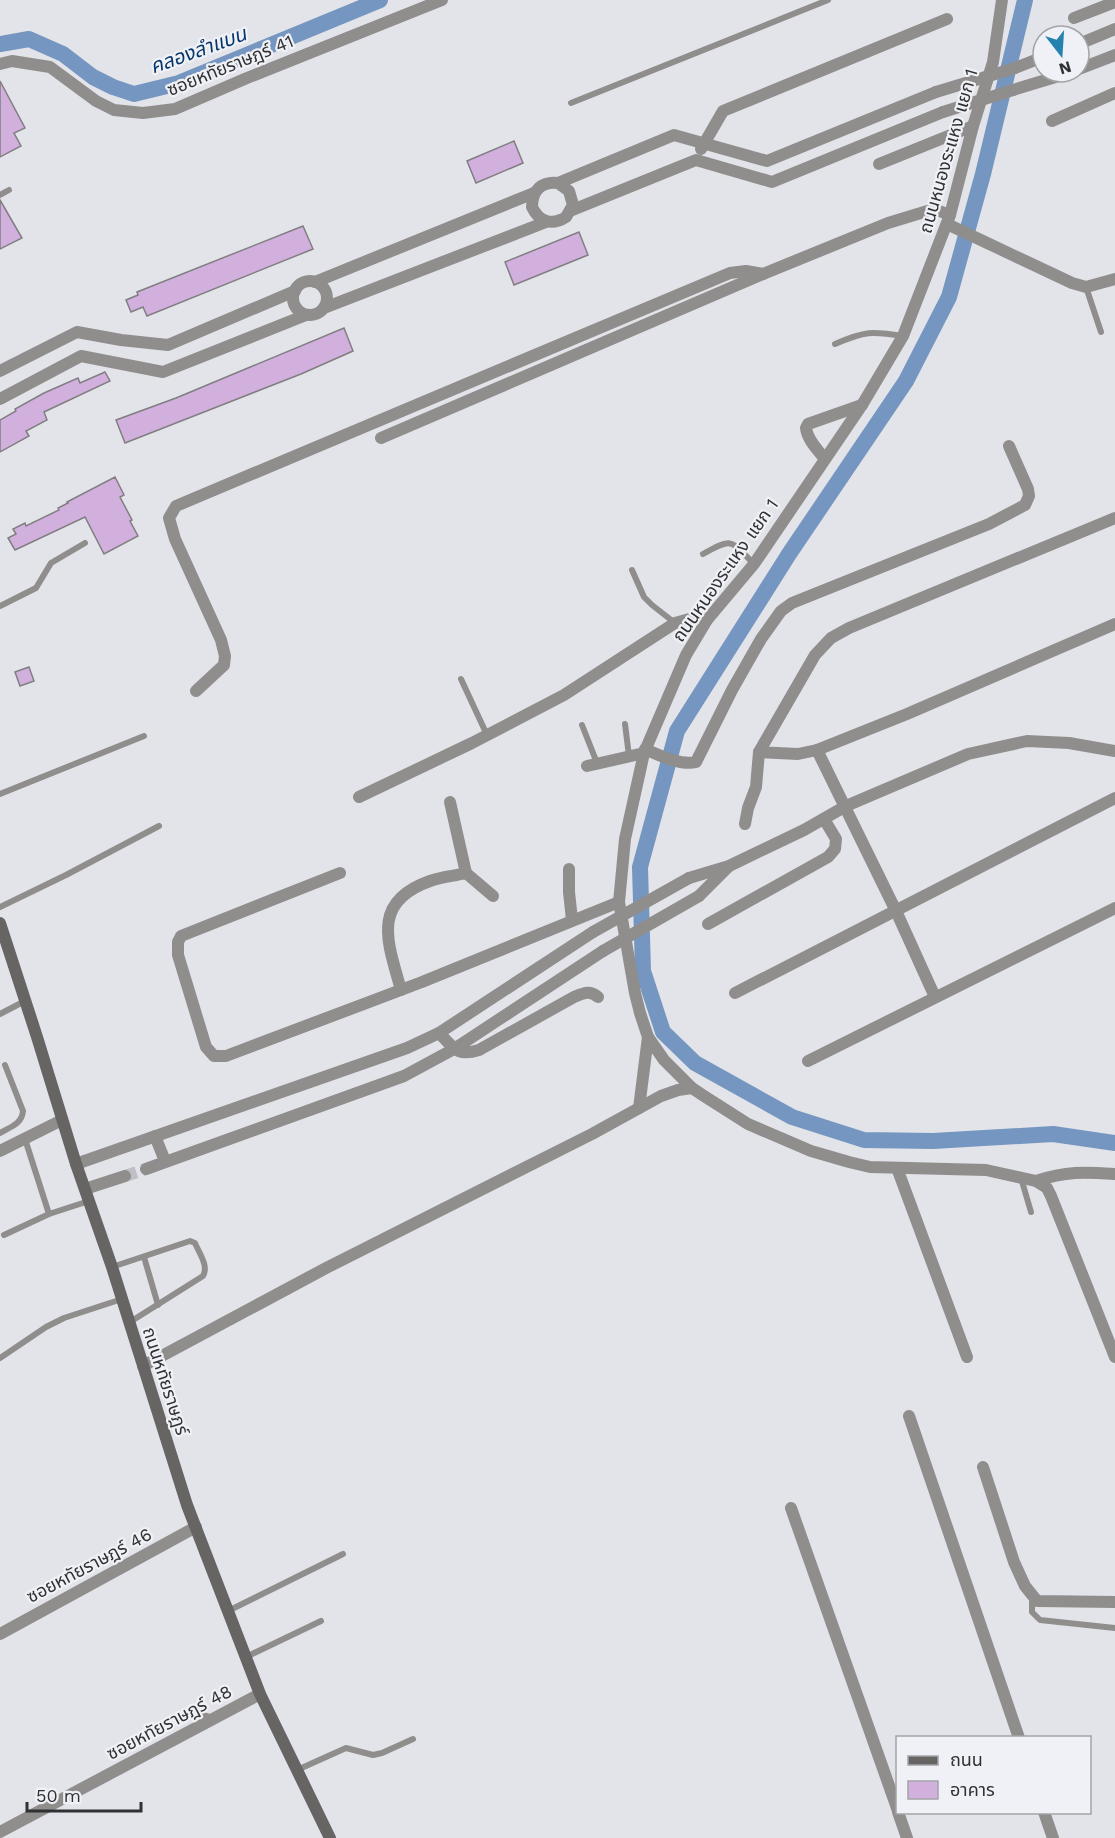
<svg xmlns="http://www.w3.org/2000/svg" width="1115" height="1838" viewBox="0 0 1115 1838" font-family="'Work Sans','Noto Sans Thai',sans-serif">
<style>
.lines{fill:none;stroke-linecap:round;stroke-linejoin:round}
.canal{stroke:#7596c0;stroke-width:16}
.building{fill:#d1b0dd;stroke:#817e82;stroke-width:1.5}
.minor-tunnel{stroke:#bfc0c5;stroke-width:12;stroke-dasharray:12 6;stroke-linecap:butt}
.service{stroke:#908e8d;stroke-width:6}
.minor{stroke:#908e8d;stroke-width:12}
.tertiary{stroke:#908e8d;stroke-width:12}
.secondary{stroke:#676563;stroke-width:12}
.minor-bridge{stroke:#908e8d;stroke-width:12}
.labels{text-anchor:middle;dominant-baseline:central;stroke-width:4.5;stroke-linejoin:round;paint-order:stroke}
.street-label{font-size:18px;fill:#303133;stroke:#f0f1f6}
.water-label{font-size:20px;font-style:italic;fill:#05366a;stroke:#f0f1f6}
</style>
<rect width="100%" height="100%" fill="#e3e4e9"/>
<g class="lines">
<g class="canal">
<path d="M1025 0 983 174 949 297 906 381 789 554 677 731 640 867 643 971 663 1032 695 1063 792 1117 864 1140 933 1141 1053 1134 1115 1143"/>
<path d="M0 44 29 39 63 54 93 77 113 87 134 94 179 83 380 0"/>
</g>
</g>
<g class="building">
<path d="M0 81 25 128 14 133 21 146 0 157Z"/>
<path d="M514 141 523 163 476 183 467 161Z"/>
<path d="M0 200 22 238 0 249Z"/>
<path d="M303 226 313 249 147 316 143 307 131 312 126 300 138 295 137 292Z"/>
<path d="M579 232 588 255 514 285 505 262Z"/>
<path d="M344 328 353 351 301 374 125 443 116 420 176 398Z"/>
<path d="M105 372 110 381 44 412 47 420 26 431 29 436 0 452V420L16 411 15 409 44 393 78 378 80 383Z"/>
<path d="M115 477 124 495 120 497 132 520 130 521 138 536 104 554 85 517 15 550 8 538 16 534 13 529 25 523 26 526 59 510 58 508 68 503 67 502Z"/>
<path d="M29 667 34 681 20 686 15 672Z"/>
</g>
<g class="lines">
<path class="minor-tunnel" d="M125 1176 146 1169"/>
<g class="service">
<path d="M571 103 828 0"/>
<path d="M0 195 9 190"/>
<path d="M1086 287 1101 332"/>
<path d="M835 344C865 331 872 331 903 336"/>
<path d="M703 554C733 537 730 540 754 564"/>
<path d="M632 570 644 597 652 605 675 623"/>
<path d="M0 606 36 588 51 563 85 543"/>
<path d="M461 679 487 735"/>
<path d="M625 724 629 756"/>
<path d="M582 725 597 763"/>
<path d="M0 794 144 736"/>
<path d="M0 907 66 875 159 826"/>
<path d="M0 1014 25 1001"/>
<path d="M0 1133C10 1127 22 1124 23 1111L5 1065"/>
<path d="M25 1139 49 1214"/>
<path d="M1021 1178 1031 1212"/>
<path d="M4 1235 49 1214 89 1201"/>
<path d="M144 1257 158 1305"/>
<path d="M112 1267 190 1241 195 1243C199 1253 209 1266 203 1276L130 1322"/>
<path d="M0 1358 46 1327 64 1318 122 1299"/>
<path d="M1032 1598V1612L1040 1620 1115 1628"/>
<path d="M228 1611 343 1554"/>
<path d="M246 1657 321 1621"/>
<path d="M192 1711 213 1718"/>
<path d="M297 1770 346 1748 373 1755 382 1753 413 1739"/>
</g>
<g class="minor">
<path d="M1002 0 993 62 973 126 950 215 903 336 862 405 754 564 707 620 686 655 644 753 625 839 619 902 635 993 640 1013 648 1037 664 1060 692 1088 704 1096 748 1124 811 1151 849 1162 870 1167 986 1170 1036 1181 1047 1188 1051 1196 1115 1357"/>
<path d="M1074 18 1115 2"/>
<path d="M1079 44 1115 29"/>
<path d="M0 64 12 61 50 67 96 101 114 110 143 113 175 109 247 78 442 0"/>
<path d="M1015 68 1043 57"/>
<path d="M1079 69 1115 55"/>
<path d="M1013 90 1072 72"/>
<path d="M1052 121 1115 93"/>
<path d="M701 149 723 111 947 19"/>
<path d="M879 164 973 126"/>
<path d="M558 183 569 191 573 205 566 217C552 226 539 222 532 207 532 190 542 181 558 183L674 135 767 161 936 92"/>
<path d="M570 211 696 160 772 182 943 112"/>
<path d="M947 224 1072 283 1086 287 1115 279"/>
<circle cx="310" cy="298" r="17"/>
<path d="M315 282 534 193"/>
<path d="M324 308 546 222"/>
<path d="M0 371 77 332 121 340 168 345 295 291"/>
<path d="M0 399 81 356 163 372 306 315"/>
<path d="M381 438 763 274 888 223 934 209 950 215"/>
<path d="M824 458C817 449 807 439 806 428L808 424 862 405"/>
<path d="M1115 518 849 628 831 638 815 655 759 752 798 754 817 750 907 714 1115 624"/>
<path d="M196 691 224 665 225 656 221 640 175 539 169 518 176 506 730 273 746 271 763 274"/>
<path d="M645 749C659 755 681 766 696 762L732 690 761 639 781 611 792 603 989 524 1025 505 1029 496 1028 489 1009 446"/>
<path d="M817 750 896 911 935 997"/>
<path d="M587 766 644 753"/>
<path d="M359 797 472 743 564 695 675 623 693 618 707 620"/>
<path d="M745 824 748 808 756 787 759 752"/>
<path d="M569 869V892L572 920"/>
<path d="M340 873 181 936 178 942V955L206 1047 214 1056H226L422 982 619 902"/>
<path d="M466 873 493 896"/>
<path d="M689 878 729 866 804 830 846 806 968 754 1027 741 1069 743 1115 751"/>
<path d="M699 896 728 867"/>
<path d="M708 924 828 857 835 849 836 839 824 819"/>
<path d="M401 990C388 943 370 902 430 881 441 877 454 876 466 873L450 802"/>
<path d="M735 993 1115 798"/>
<path d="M439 1033C454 1048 457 1057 479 1050L574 997C584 993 590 990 598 997"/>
<path d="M808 1061 1115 908"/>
<path d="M639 1108 648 1037"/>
<path d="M155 1136 165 1161"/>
<path d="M76 1164 407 1048 439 1033 593 932"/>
<path d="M897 1168 967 1357"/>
<path d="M146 1169 404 1076 454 1049 603 951"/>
<path d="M1036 1181C1066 1171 1084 1172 1115 1174"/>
<path d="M85 1189 125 1176"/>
<path d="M143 1366 328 1267 592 1134 661 1096 678 1090 692 1088"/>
<path d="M909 1416 1019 1738"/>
<path d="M983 1467 1014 1562 1025 1586 1037 1601 1115 1602"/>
<path d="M791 1508 898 1811"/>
<path d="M0 1634 196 1527"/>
<path d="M898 1812 907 1838"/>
<path d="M1044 1812 1053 1838"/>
<path d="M0 1832 260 1694"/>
</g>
<path class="tertiary" d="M0 1151 62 1120"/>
<path class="secondary" d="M0 923 37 1037 76 1164 112 1267 187 1505 260 1694 330 1838"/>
<g class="minor-bridge">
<path d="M936 92 1015 68"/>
<path d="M943 112 1013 90"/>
<path d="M593 932 689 878"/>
<path d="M603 951 699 896"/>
</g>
</g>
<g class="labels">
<g class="street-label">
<text transform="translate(230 65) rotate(-22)">ซอยหทัยราษฎร์ 41</text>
<text transform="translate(948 151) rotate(-74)">ถนนหนองระแหง แยก 1</text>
<text transform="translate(725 570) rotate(-55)">ถนนหนองระแหง แยก 1</text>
<text transform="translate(166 1381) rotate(72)">ถนนหทัยราษฎร์</text>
<text transform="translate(89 1565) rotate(-28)">ซอยหทัยราษฎร์ 46</text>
<text transform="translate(169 1722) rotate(-28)">ซอยหทัยราษฎร์ 48</text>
</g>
<g class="water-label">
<text transform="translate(198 50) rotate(-20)">คลองลำแบน</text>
</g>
</g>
<rect x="896" y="1736" width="195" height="78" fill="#f0f1f6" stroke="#a3a4a8" stroke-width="1.5"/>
<rect x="908" y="1756" width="30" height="9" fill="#676563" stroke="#a3a4a8" stroke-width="1.5"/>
<text x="950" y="1766" font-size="18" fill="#303133">ถนน</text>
<rect x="908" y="1781" width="30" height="18" fill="#d1b0dd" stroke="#a3a4a8" stroke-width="1.5"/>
<text x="950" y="1796" font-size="18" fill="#303133">อาคาร</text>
<g transform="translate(1061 54) rotate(163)"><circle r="28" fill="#f0f1f6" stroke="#a3a4a8" stroke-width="1.5"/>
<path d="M0-4.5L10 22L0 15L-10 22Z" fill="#2582af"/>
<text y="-9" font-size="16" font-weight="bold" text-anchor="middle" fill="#303133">N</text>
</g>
<path d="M27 1802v9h114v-9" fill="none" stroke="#303133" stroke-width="3"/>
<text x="36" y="1802" font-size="18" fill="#303133" stroke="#f0f1f6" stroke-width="4.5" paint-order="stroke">50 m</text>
</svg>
